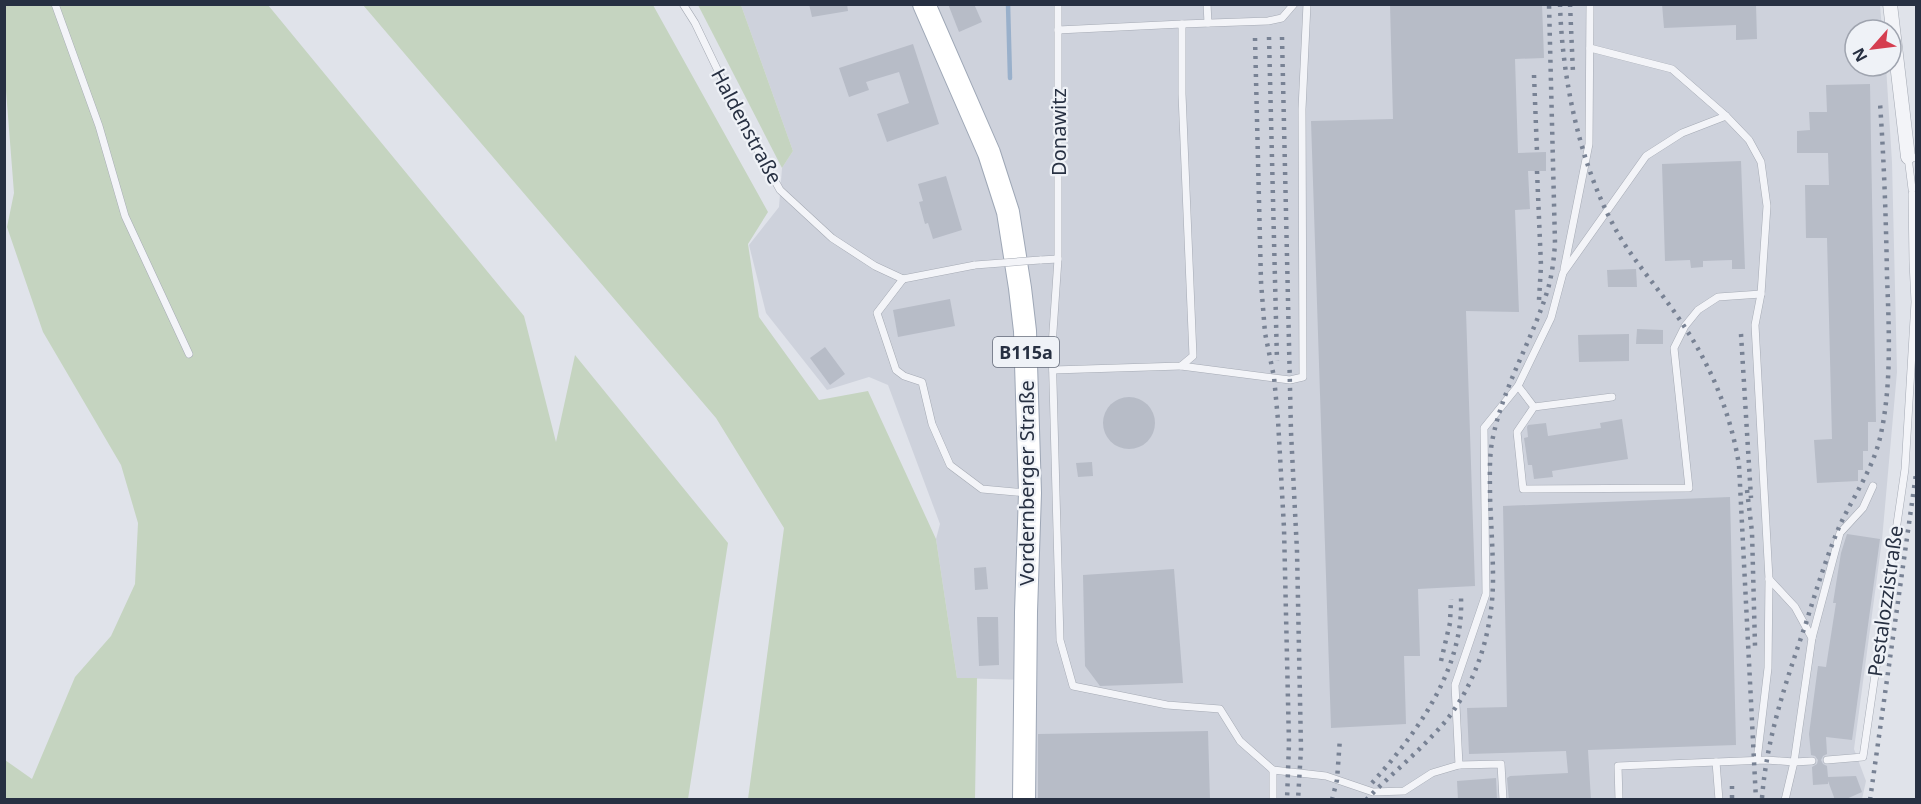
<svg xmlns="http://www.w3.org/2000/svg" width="1921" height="804" viewBox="0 0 1921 804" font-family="'Noto Sans',sans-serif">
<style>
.built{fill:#ced2dc}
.green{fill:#c5d4c0}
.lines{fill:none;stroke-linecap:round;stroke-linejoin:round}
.stream{stroke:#99b0cb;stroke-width:4.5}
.building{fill:#b7bcc7}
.service-casing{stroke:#a5aab4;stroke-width:8}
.minor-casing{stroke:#a5aab4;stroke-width:15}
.primary-casing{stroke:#9ea7b6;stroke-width:24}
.service{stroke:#f3f4f8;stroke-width:7}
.minor{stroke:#f3f4f8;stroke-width:14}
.primary{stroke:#fff;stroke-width:22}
.rail{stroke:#788294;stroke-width:4.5;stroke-dasharray:3 6;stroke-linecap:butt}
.service-bridge-casing{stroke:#a5aab4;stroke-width:8;stroke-linecap:butt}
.service-bridge{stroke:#f3f4f8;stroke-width:7}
.labels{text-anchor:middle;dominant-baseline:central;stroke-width:4.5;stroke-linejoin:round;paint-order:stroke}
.shield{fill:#eff2f7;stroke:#636a78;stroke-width:1.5}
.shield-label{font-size:18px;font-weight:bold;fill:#273042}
.street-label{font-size:20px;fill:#273042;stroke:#eff2f7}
</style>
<rect width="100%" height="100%" fill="#e0e3ea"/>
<path class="built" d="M741 5H1880L1882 30H1855V66H1886L1892 162 1897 372 1882 540 1854 749 1866 781 1862 799H1032V680L957 678 936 539 940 524 888 385 869 377 827 390 766 313 749 245 779 207 782 168 793 151Z"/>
<g class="green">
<path d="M4 5H268L524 316 556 442 575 355 728 543 688 799H5V760L32 779 75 677 111 636 135 584 138 523 121 465 43 332 7 227 14 193 5 78Z"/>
<path d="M363 5H653L768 212 748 244 759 317 819 400 868 391 936 539 957 678H977L975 799H748L784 528 716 418Z"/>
<path d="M698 5H741L793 151 782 168Z"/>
</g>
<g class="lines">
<path class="stream" d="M1008 4 1010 78"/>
</g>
<g class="building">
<path d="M809 4H847L848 11 812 17Z"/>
<path d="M948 4H974L982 22 959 32Z"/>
<path d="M1390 4H1542L1544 58 1515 59 1518 153 1546 152V171H1528L1530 209 1515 210 1519 312 1466 311 1475 586 1418 589 1420 656H1404L1406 724 1331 728 1311 121 1393 119Z"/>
<path d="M1662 4H1756L1757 39 1736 40V25L1664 28Z"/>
<path d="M913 44 939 124 887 142 877 114 909 103 899 72 866 82 869 90 849 97 839 68Z"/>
<path d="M1870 84 1876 422H1868V451H1863V470H1858V481L1817 483 1814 440 1832 439 1827 238H1806L1805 185H1829L1828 153H1797V131L1810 130 1809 112H1827L1826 85Z"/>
<path d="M1741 161 1745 269H1732V260L1703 261V267L1691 268 1690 260 1665 261 1662 164Z"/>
<path d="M946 176 962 230 933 239 928 223 925 224 919 202 923 201 918 184Z"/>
<path d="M1636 269 1637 287H1608L1607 270Z"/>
<path d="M950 299 955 326 898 337 893 310Z"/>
<path d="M1637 329 1663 330V344H1636Z"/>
<path d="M1629 334V361L1579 362 1578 335Z"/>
<path d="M825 347 845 374 830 385 810 358Z"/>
<circle cx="1129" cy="423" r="26"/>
<path d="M1622 419 1628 459 1552 471 1553 477 1534 479 1532 465H1528L1524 438 1528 437 1527 427 1528 425 1546 423 1548 436 1601 428 1600 423Z"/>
<path d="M1092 462 1093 476 1078 477 1076 463Z"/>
<path d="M1730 497 1736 745 1588 750 1591 800H1509L1507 778 1510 776 1568 773 1566 751 1469 754 1467 708 1507 707 1503 506Z"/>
<path d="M1847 534 1880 539 1852 740 1826 737 1827 754 1823 756 1821 760 1823 764 1827 766 1828 777 1856 776 1862 792 1844 800H1835L1828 781V784L1813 785 1812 767 1817 764 1818 760 1815 756 1811 755 1809 734 1818 666 1826 667 1836 603H1833L1841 553Z"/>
<path d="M986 567 988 589 975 590 974 568Z"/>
<path d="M1174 569 1183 683 1100 686 1085 666 1083 575Z"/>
<path d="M977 617H998L999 665 979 666Z"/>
<path d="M1208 731 1210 800H1038V734Z"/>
<path d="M1496 778 1497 800H1458L1457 781Z"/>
</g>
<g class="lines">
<g class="service-casing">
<g id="service">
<path d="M55 4 99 126 125 216 189 354"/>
<path d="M683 4 695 23 744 125 780 190 832 238 875 266 903 279"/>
<path d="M1058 4V259L1052 346 1060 640 1073 686 1167 705 1220 709 1240 741 1273 770 1326 776 1373 792 1404 791 1432 773 1459 765 1501 764 1503 800"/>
<path d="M1207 4 1208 23"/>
<path d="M1182 24 1268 21 1282 18 1294 4"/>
<path d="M1590 48 1672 69 1726 116 1749 140 1761 162 1767 206 1761 294 1755 325 1769 579 1768 668 1757 760"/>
<path d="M1912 189 1908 157 1916 158"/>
<path d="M1040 260 1058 259"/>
<path d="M1564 269 1589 144 1590 4"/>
<path d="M903 279 877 313 896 370 904 376 922 382 932 424 950 465 982 489 1027 493"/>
<path d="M903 279 975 265"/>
<path d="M1181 366 1290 380 1303 377 1302 109 1307 4"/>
<path d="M1053 370 1181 366 1193 356 1182 94V24L1058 30"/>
<path d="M1518 386 1534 407"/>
<path d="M1612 397 1534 407 1517 432 1523 489 1689 488 1674 348 1685 326 1698 310 1718 297 1761 294"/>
<path d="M1769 579 1795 607 1812 638 1794 762 1785 800"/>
<path d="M1812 638 1840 533 1863 508 1873 486"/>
<path d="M1827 760 1863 757 1905 469 1915 302 1913 262 1912 194"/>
<path d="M1716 762 1719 800"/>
<path d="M1459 765 1455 685 1486 594 1484 428 1518 386 1551 318 1563 273 1646 156 1682 133 1726 116"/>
<path d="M1273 770V800"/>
<path d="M1619 800 1618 766 1766 760 1794 762 1812 761"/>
</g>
</g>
<g class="minor-casing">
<path id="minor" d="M1890 4 1908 157"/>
</g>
<g class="primary-casing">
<path id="primary" d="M924 4 989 153 1008 212 1020 288 1025 331 1030 493 1026 612 1024 800"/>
</g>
<use href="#service" class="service"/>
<use href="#minor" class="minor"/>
<use href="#primary" class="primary"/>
<g class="rail">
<path d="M1560 4C1562 81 1581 171 1620 237 1639 268 1664 295 1684 326 1712 368 1731 415 1739 465L1756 800"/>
<path d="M1570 4 1573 73"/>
<path d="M1269 37 1277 361"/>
<path d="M1282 37 1291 432 1297 551 1301 749 1298 800"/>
<path d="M1255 38 1261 282 1265 333 1274 377 1278 420 1284 528 1289 743 1287 800"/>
<path d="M1534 75 1537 152"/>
<path d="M1537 171 1541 266 1539 300"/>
<path d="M1741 334 1751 498"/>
<path d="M1747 490 1752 532 1755 646"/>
<path d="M1441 661 1450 623 1451 599"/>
<path d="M1372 783C1417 733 1464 669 1461 598"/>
<path d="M1732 786V800"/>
<path d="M1762 798C1767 736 1786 682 1806 623 1815 594 1824 565 1835 537 1848 503 1871 475 1880 438 1892 386 1889 329 1887 276 1886 218 1884 161 1880 103"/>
<path d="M1332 800 1337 780 1340 738"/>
<path d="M1366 800C1388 777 1413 757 1435 733 1474 693 1493 634 1493 579 1493 551 1491 524 1490 496 1490 479 1489 459 1492 442 1502 388 1531 343 1547 292 1552 276 1554 259 1555 243L1549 4"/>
<path d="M1870 800 1916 474"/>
</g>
<g class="service-bridge-casing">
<path id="service-bridge" d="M975 265 1040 260"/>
</g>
<use href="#service-bridge" class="service-bridge"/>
</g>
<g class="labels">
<rect class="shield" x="993" y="337" width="66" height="30" rx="4.5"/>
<g class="shield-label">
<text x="1026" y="352">B115a</text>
</g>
<g class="street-label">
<text transform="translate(747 126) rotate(62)">Haldenstraße</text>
<text transform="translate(1058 132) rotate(-90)">Donawitz</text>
<text transform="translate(1026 483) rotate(-90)">Vordernberger Straße</text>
<text transform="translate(1885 601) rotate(-82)">Pestalozzistraße</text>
</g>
</g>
<rect width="1921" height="804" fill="none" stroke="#273042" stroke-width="12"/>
<g transform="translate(1873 48) rotate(242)"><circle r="28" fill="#eff2f7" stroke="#9fa4af" stroke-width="1.5"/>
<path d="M0-4.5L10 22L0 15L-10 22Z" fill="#d53e50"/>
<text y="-9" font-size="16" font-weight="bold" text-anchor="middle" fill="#273042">N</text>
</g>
</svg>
